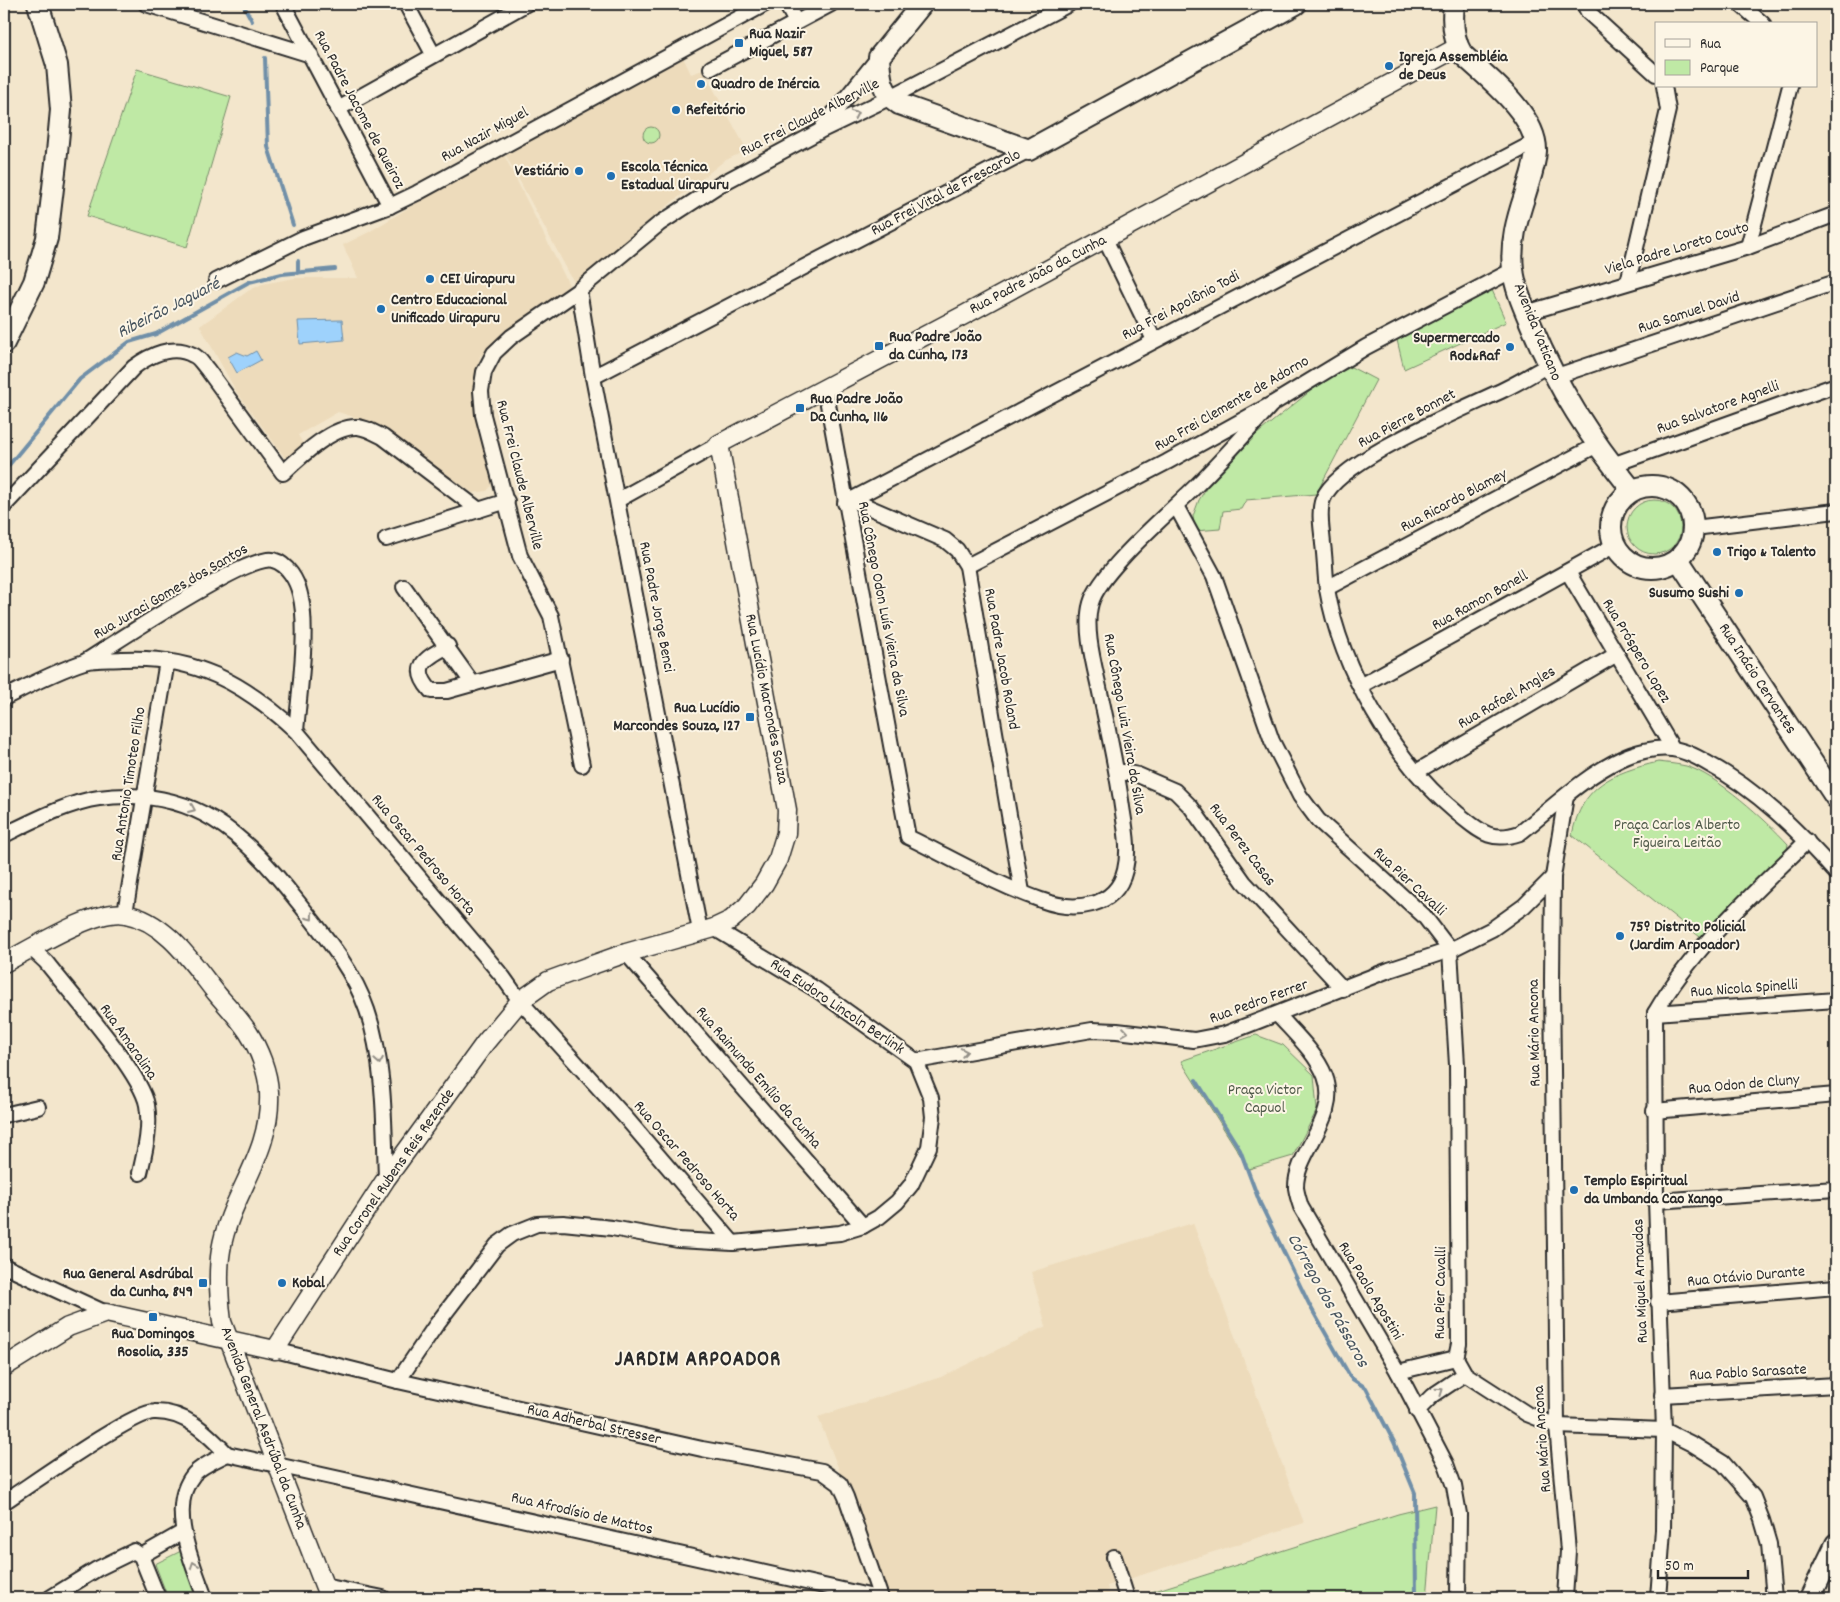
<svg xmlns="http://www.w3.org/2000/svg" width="1840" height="1602" viewBox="0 0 1840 1602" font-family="Dekko,sans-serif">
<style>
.built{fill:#eddbbb}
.green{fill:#bfe9a5;stroke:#758a68}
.water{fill:#9ed2fc;stroke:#708fa8}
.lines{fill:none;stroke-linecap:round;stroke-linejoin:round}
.stream{stroke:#708fa8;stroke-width:4}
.minor-casing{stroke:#2b2b2b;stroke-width:18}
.tertiary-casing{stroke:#2b2b2b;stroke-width:21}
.secondary-casing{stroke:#2b2b2b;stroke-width:24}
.minor{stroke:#fcf5e5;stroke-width:14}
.tertiary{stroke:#fcf5e5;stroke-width:18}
.secondary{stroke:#fcf5e5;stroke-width:20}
.oneway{stroke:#949088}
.poi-dot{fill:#1f6fb2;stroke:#fcf5e5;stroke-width:2}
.labels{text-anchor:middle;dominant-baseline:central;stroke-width:4;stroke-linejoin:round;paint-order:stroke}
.poi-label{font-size:16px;font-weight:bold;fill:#2b2b2b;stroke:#fcf5e5;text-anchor:start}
.street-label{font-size:16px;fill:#2b2b2b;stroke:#fcf5e5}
.park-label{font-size:16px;fill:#505a4a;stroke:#fcf5e5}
.water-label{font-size:18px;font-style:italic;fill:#48555f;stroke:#fcf5e5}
.district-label{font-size:21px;font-weight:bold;letter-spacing:1px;fill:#2b2b2b;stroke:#fcf5e5}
</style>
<rect width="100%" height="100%" fill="#f3e6cc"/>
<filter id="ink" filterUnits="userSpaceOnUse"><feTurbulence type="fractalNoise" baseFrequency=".02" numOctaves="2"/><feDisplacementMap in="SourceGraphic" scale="10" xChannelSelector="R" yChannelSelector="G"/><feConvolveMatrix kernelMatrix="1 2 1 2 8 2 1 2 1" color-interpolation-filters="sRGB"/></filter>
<g filter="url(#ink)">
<g class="built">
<path d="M681 53 691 74 703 70 747 150 724 161 651 219 576 286 502 148Z"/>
<path d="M502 151 569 285 480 356 476 384 477 404 492 485 487 491 473 493 372 423 338 412 298 435 308 453 291 466 236 391 200 326 248 291 262 284 295 278H358L343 245 369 232Z"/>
<path d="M1193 1223 1304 1523 1107 1586 1110 1598H890L818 1417 941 1377 1046 1326 1031 1272Z"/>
</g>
<g class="green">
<path d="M137 69 231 97 187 247 87 216Z"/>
<circle cx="651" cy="135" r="8"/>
<path d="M1492 290 1506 322 1404 369 1397 340Z"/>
<path d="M1351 367 1376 380 1316 494 1246 500 1241 509 1223 511 1220 529 1195 531 1193 516 1199 500 1210 482 1241 447 1324 380Z"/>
<circle cx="1654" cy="527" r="27"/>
<path d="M1658 762C1667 763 1677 764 1686 766 1717 775 1766 820 1788 844L1786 855 1705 941 1572 835C1582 785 1612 773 1658 762Z"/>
<path d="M1256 1035 1283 1045 1314 1075 1317 1110 1293 1156 1249 1169 1181 1061Z"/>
<path d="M1435 1505 1427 1598H1143L1142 1595 1398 1514Z"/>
<path d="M185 1549 202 1598H168L155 1564Z"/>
</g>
<g class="water">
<path d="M342 320 344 340 300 344 298 321Z"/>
<path d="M256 351 261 360 237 373 228 357 237 352 247 356Z"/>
</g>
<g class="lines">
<g class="stream">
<path d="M243 4 252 21"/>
<path d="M265 58 268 147 293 225"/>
<path d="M298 261V273"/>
<path d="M4 471 80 379 129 342 156 334 249 282 282 274 335 269"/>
<path d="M1196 1080 1240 1150 1260 1203 1310 1306 1351 1378 1366 1388 1394 1442 1415 1493 1416 1598"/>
</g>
<g class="minor-casing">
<g id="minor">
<path d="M146 4 311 55"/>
<path d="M283 4 390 206"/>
<path d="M406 4 433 54"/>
<path d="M786 4 796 22"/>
<path d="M1584 4 1588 12 1656 74"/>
<path d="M1740 4 1763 24"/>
<path d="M711 68 831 4"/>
<path d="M338 109 526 4"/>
<path d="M822 128 879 57"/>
<path d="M1105 239 1154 340"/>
<path d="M1748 247 1790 86"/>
<path d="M216 281 303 238 390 206 417 193 765 4"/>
<path d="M1628 282 1668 110 1664 86"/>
<path d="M579 290 593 377 700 931"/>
<path d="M1526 313 1748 247 1836 214"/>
<path d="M1548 365C1534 373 1520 382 1505 389 1466 408 1338 460 1323 499 1318 512 1322 530 1323 544 1325 558 1325 574 1327 589 1341 670 1394 761 1457 813 1480 831 1490 843 1520 833 1552 808 1583 777 1621 759 1635 752 1656 747 1672 749 1684 750 1697 757 1707 763 1758 790 1798 831 1836 873"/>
<path d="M593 377 1029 150"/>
<path d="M1554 377 1836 282"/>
<path d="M825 388 908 837C951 858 995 884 1041 900 1073 912 1116 909 1125 870 1130 849 1125 827 1122 807 1117 770 1109 734 1101 697 1096 671 1083 630 1091 603 1100 571 1170 512 1196 486 1223 459 1247 432 1272 404"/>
<path d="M1612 465 1836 385"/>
<path d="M618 500 719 444"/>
<path d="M852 500 945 540 957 550 967 566 1022 892"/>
<path d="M845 503 1535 142"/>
<path d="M4 506 134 367C150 355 173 344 193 355 199 357 203 365 207 369L283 473C300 457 333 425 358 427 367 428 375 433 383 437L479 510"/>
<path d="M1176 506 1214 576 1272 741 1300 796 1318 820 1424 916 1450 950 1457 1065 1459 1344 1456 1358"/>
<path d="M1694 528 1836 511"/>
<path d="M386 539 507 501"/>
<path d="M967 566 1167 462 1272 404 1366 347 1513 270"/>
<path d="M1568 572 1673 749"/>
<path d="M404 587 473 684"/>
<path d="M1327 588 1597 445"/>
<path d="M448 646C426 658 409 666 431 691H447L561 659"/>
<path d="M86 661C115 643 247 554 273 560 288 564 297 581 300 594 309 627 299 695 296 731"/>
<path d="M1360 686 1615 545"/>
<path d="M4 698C30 685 56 671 84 662 95 659 110 660 122 659 194 655 244 683 296 731L503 977 520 1001 626 1118 733 1243"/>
<path d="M582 765 551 616 520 556 483 415 481 391 484 372 494 353 511 337 579 290 659 224 719 185 820 131 889 98 1069 4"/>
<path d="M1117 771 1138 775 1175 791 1191 807 1244 882 1343 989"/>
<path d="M1416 772 1617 654"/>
<path d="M4 835C31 822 69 802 99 798 192 785 244 833 298 902 324 935 353 969 367 1010 385 1064 384 1122 386 1179"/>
<path d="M125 913 167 661"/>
<path d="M32 949 46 962C69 992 141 1072 147 1105 151 1128 145 1151 140 1173"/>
<path d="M626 953 863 1226"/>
<path d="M1655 1013 1836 1000"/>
<path d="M1278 1015C1294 1033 1316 1053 1325 1076 1341 1118 1295 1151 1296 1188 1297 1194 1299 1201 1301 1207L1398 1372 1446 1464 1454 1486 1459 1514 1458 1598"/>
<path d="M916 1061 1092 1030 1117 1031 1194 1040 1225 1034 1389 970 1450 950 1492 929 1524 906 1553 877"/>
<path d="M1654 1111 1836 1095"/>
<path d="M4 1115 38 1107"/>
<path d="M1656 1201 1836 1189"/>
<path d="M4 1266 106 1313"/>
<path d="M1658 1302 1836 1287"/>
<path d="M275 1350 398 1381 702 1449 822 1471 840 1484 846 1497 881 1598"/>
<path d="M1456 1358 1465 1374 1527 1414 1557 1426 1664 1430 1694 1445 1723 1463 1753 1497 1762 1520 1769 1544 1774 1598"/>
<path d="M1398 1372 1456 1358"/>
<path d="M398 1381 436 1325 497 1245 512 1234 537 1224 563 1223 612 1228 678 1240 733 1243 840 1233 863 1226 879 1217 897 1202 911 1185 929 1147 933 1117 931 1098 916 1061 817 990 714 928"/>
<path d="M1662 1395 1836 1385"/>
<path d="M1417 1411 1432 1396 1465 1374"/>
<path d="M4 1502C29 1486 132 1412 154 1412 185 1411 207 1433 227 1454"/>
<path d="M141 1556 183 1532"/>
<path d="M1114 1557 1127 1598"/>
<path d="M324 1586 383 1598"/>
<path d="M50 1598 97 1569 134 1551 141 1556 158 1598"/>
<path d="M205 1598C193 1564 166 1507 194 1474 202 1465 216 1460 227 1454L878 1598"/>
<path d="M1565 1598 1568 1551 1557 1426 1552 980 1553 877 1566 796"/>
<path d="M1658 1598 1663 1530 1664 1430 1656 1201 1655 1013C1693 947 1753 894 1807 841"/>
</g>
</g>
<g class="tertiary-casing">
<g id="tertiary">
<path d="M4 963C31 949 96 908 125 914 166 921 193 964 217 994 227 1006 239 1018 248 1032 259 1049 268 1072 269 1092 272 1156 230 1194 221 1250 217 1274 219 1298 222 1322L329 1598"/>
<path d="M4 1367 68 1327 106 1313 275 1350 386 1179 485 1043 520 1001 548 981 578 970 626 953 714 928 731 920 747 906 764 884 778 859 786 833 787 810 719 444 966 314 1458 47"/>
</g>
</g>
<g class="secondary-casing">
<g id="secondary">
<path d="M922 4 879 57C880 77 881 92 899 104L1029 150 1296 4"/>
<path d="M1454 4C1452 21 1453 39 1462 54 1487 77 1537 115 1536 151 1535 167 1529 181 1525 195 1517 219 1510 244 1513 269 1515 289 1524 308 1532 327 1558 389 1590 438 1632 490"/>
<path d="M4 343 34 282 47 238 56 163 61 110 57 65 38 4"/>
<circle cx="1652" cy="527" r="41"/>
<path d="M1678 559 1836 798"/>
<path d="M1810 1598 1836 1544"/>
</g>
</g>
<use href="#minor" class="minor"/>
<use href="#tertiary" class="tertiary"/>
<use href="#secondary" class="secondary"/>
</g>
<defs><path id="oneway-chevron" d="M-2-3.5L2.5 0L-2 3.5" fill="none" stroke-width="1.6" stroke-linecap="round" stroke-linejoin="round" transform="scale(1.25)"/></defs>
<g class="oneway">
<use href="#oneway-chevron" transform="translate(855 114) rotate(-25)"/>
<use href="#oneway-chevron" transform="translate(192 809) rotate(23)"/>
<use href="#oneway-chevron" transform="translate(310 917) rotate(52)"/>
<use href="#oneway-chevron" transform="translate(1125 1032) rotate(8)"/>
<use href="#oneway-chevron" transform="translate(964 1052) rotate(-10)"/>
<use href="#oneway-chevron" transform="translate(379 1061) rotate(80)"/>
<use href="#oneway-chevron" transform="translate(1440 1391) rotate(-35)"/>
<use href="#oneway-chevron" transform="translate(194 1565) rotate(-109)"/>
</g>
</g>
<g class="poi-dot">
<rect x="734" y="38" width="10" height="10" rx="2.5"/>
<circle cx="1389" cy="66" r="5"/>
<circle cx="701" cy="84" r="5"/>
<circle cx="676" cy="110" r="5"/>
<circle cx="579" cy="171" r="5"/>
<circle cx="611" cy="176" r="5"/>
<circle cx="430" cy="279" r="5"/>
<circle cx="381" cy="309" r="5"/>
<rect x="874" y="341" width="10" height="10" rx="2.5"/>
<circle cx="1510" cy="347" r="5"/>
<rect x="795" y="403" width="10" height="10" rx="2.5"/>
<circle cx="1717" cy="552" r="5"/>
<circle cx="1739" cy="593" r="5"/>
<rect x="745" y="712" width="10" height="10" rx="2.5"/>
<circle cx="1620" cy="936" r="5"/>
<circle cx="1574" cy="1190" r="5"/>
<rect x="198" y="1278" width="10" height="10" rx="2.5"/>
<circle cx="282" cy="1283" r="5"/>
<rect x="148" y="1312" width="10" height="10" rx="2.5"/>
</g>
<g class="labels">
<g class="poi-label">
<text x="749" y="34">Rua Nazir<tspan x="749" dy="18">Miguel, 587</tspan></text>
<text x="1399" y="57">Igreja Assembléia<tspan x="1399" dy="18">de Deus</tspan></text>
<text x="711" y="84">Quadro de Inércia</text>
<text x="686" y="110">Refeitório</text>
<text x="621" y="167">Escola Técnica<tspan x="621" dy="18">Estadual Uirapuru</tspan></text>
<text x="569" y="171" text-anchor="end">Vestiário</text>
<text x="440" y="279">CEI Uirapuru</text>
<text x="391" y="300">Centro Educacional<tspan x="391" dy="18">Unificado Uirapuru</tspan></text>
<text x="889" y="337">Rua Padre João<tspan x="889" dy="18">da Cunha, 173</tspan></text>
<text x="1500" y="338" text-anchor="end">Supermercado<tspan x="1500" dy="18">Rod&amp;Raf</tspan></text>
<text x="810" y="399">Rua Padre João<tspan x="810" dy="18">Da Cunha, 116</tspan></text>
<text x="1727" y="552">Trigo &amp; Talento</text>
<text x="1729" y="593" text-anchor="end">Susumo Sushi</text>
<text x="740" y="708" text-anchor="end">Rua Lucídio<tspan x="740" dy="18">Marcondes Souza, 127</tspan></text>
<text x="1630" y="927">75º Distrito Policial<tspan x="1630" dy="18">(Jardim Arpoador)</tspan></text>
<text x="1584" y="1181">Templo Espiritual<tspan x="1584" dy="18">da Umbanda Cao Xango</tspan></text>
<text x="193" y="1274" text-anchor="end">Rua General Asdrúbal<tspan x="193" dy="18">da Cunha, 849</tspan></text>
<text x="292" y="1283">Kobal</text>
<text x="153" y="1334" text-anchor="middle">Rua Domingos<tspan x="153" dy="18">Rosolia, 335</tspan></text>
</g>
<g class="street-label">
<text transform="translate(359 110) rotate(62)">Rua Padre Jacome de Queiroz</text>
<text transform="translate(810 118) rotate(-27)">Rua Frei Claude Alberville</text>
<text transform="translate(485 135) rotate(-29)">Rua Nazir Miguel</text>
<text transform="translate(946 193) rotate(-28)">Rua Frei Vital de Frescarolo</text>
<text transform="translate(1677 249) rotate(-17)">Viela Padre Loreto Couto</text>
<text transform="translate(1038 275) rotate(-28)">Rua Padre João da Cunha</text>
<text transform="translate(1181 306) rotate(-28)">Rua Frei Apolônio Todi</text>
<text transform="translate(1689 313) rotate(-18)">Rua Samuel David</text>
<text transform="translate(1537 332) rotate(68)">Avenida Vaticano</text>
<text transform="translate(1232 404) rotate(-30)">Rua Frei Clemente de Adorno</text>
<text transform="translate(1718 408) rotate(-20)">Rua Salvatore Agnelli</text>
<text transform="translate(1407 419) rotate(-28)">Rua Pierre Bonnet</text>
<text transform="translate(519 475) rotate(76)">Rua Frei Claude Alberville</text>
<text transform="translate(1454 501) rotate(-28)">Rua Ricardo Blamey</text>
<text transform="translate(171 592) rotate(-30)">Rua Juraci Gomes dos Santos</text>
<text transform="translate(1480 601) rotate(-29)">Rua Ramon Bonell</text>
<text transform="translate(656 607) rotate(79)">Rua Padre Jorge Benci</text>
<text transform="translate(883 609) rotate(79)">Rua Cônego Odon Luís Vieira da Silva</text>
<text transform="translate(1636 651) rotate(59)">Rua Próspero Lopez</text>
<text transform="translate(1001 659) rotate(80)">Rua Padre Jacob Roland</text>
<text transform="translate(1757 679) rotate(57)">Rua Inácio Cervantes</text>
<text transform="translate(1507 698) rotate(-30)">Rua Rafael Angles</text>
<text transform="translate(766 699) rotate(79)">Rua Lucídio Marcondes Souza</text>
<text transform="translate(1124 724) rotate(80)">Rua Cônego Luiz Vieira da Silva</text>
<text transform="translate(129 784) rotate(-81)">Rua Antonio Timoteo Filho</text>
<text transform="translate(1242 845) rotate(53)">Rua Perez Casas</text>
<text transform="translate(423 855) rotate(50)">Rua Oscar Pedroso Horta</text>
<text transform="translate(1409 882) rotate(43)">Rua Pier Cavalli</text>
<text transform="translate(1744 989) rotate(-4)">Rua Nicola Spinelli</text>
<text transform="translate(1259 1002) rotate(-20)">Rua Pedro Ferrer</text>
<text transform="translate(837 1007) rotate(34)">Rua Eudoro Lincoln Berlink</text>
<text transform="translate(1535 1033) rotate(-91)">Rua Mário Ancona</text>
<text transform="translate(128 1042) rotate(55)">Rua Amaralina</text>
<text transform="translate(758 1078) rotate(49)">Rua Raimundo Emílio da Cunha</text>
<text transform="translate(1744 1085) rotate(-5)">Rua Odon de Cluny</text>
<text transform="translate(686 1161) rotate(49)">Rua Oscar Pedroso Horta</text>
<text transform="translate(394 1173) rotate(-55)">Rua Coronel Rubens Reis Rezende</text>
<text transform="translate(1746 1277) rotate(-5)">Rua Otávio Durante</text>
<text transform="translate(1641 1281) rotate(-92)">Rua Miguel Arnaudas</text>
<text transform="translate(1370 1291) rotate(59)">Rua Paolo Agostini</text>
<text transform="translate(1441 1293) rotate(-89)">Rua Pier Cavalli</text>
<text transform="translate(1748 1373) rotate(-3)">Rua Pablo Sarasate</text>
<text transform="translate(594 1425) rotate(13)">Rua Adherbal Stresser</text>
<text transform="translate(263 1428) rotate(69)">Avenida General Asdrúbal da Cunha</text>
<text transform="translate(1543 1439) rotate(-94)">Rua Mário Ancona</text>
<text transform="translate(582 1514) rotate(13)">Rua Afrodísio de Mattos</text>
</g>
<g class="park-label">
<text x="1677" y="825">Praça Carlos Alberto<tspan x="1677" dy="18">Figueira Leitão</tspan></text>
<text x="1265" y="1090">Praça Victor<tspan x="1265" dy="18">Capuol</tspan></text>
</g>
<g class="water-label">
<text transform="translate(169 309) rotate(-27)">Ribeirão Jaguaré</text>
<text transform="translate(1327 1301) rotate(61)">Córrego dos Pássaros</text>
</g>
<g class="district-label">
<text x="698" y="1361">JARDIM ARPOADOR</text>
</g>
</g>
<rect width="1840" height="1602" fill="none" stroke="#fcf5e5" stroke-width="20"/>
<rect x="10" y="10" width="1820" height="1582" fill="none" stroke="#2b2b2b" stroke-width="2" filter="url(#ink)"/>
<rect x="1655" y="22" width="162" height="65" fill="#fcf5e5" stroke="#a8a49b"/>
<rect x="1665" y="39" width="25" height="8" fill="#fcf5e5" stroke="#a8a49b"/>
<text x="1700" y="48" font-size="15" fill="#2b2b2b">Rua</text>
<rect x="1665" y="60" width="25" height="15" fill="#bfe9a5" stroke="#a8a49b"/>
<text x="1700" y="72" font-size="15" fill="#2b2b2b">Parque</text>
<path d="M1658 1570v8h90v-8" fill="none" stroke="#2b2b2b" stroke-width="2.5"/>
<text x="1665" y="1570" font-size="15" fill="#2b2b2b" stroke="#fcf5e5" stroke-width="4" paint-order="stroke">50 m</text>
</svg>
